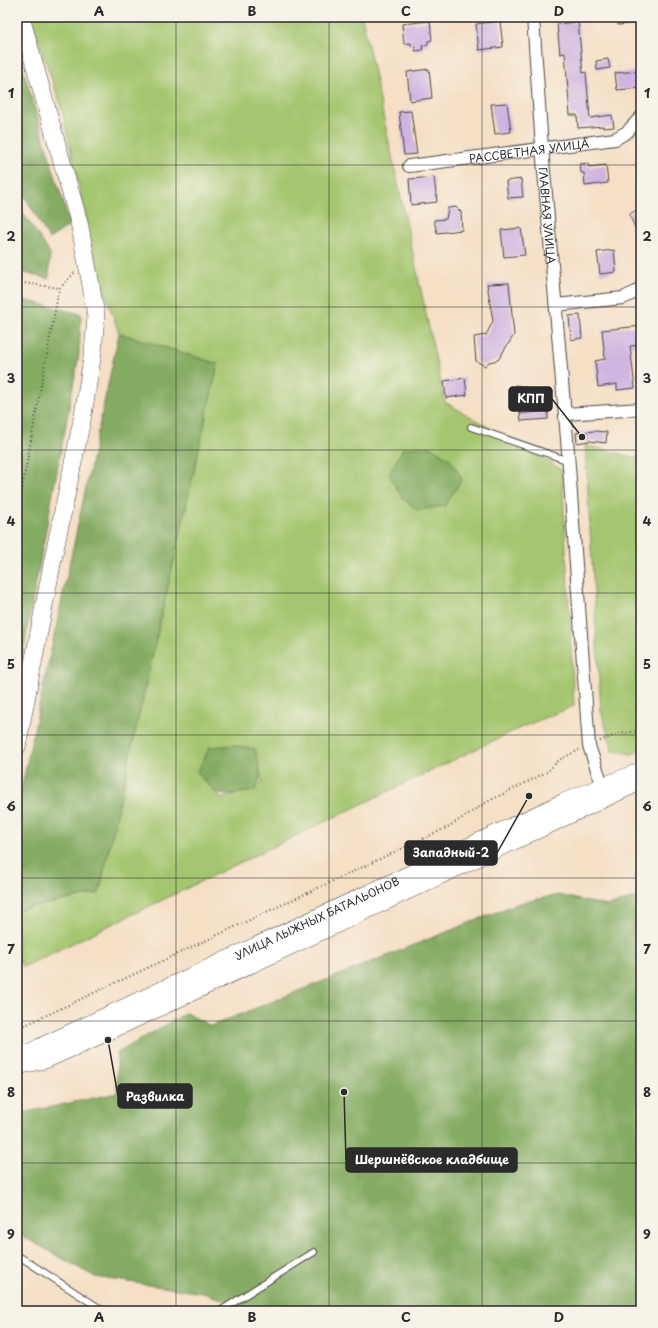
<svg xmlns="http://www.w3.org/2000/svg" width="658" height="1328" viewBox="0 0 658 1328" font-family="'Playpen Sans',sans-serif">
<style>
.green{fill:#a5c66f;stroke:#68784d;fill-rule:evenodd}
.forest{fill:#84ab62;stroke:#586b46}
.building{fill:#cfb3e0}
.lines{fill:none;stroke-linecap:round;stroke-linejoin:round}
.lane-casing{stroke:#494642;stroke-width:8}
.street-casing{stroke:#494642;stroke-width:14}
.secondary-casing{stroke:#494642;stroke-width:18}
.path{stroke:#494642;stroke-width:2;stroke-dasharray:1 3;stroke-linecap:butt}
.lane{stroke:#fff;stroke-width:6}
.street{stroke:#fff;stroke-width:12}
.secondary{stroke:#fff;stroke-width:17}
.grid{fill:none;stroke:#2b2b2b;stroke-width:1;stroke-opacity:0.55}
.labels{text-anchor:middle;dominant-baseline:central;stroke-width:4;stroke-linejoin:round;paint-order:stroke}
.street-label{font-size:11px;fill:#2b2b2b;stroke:#f7f3e8}
.leader{fill:none;stroke:#2b2b2b;stroke-width:1.5}
.callout-dot{fill:#2b2b2b;stroke:#f7f3e8;stroke-width:1.5}
.callout{fill:#2b2b2b;stroke:#2b2b2b;stroke-width:1.5}
.callout-label{font-size:12px;text-anchor:middle;font-weight:bold;fill:#fff}
.neatline{fill:none;stroke:#2b2b2b;stroke-width:1.5}
.grid-label{font-size:13px;text-anchor:middle;font-weight:bold;fill:#2b2b2b}
</style>
<rect width="100%" height="100%" fill="#f7f3e8"/>
<filter id="ink" filterUnits="userSpaceOnUse"><feTurbulence type="fractalNoise" baseFrequency=".025" numOctaves="2"/><feDisplacementMap in="SourceGraphic" scale="8" xChannelSelector="R" yChannelSelector="G"/><feConvolveMatrix kernelMatrix="1 2 1 2 8 2 1 2 1" color-interpolation-filters="sRGB"/></filter>
<filter id="wash" filterUnits="userSpaceOnUse"><feTurbulence type="fractalNoise" baseFrequency=".012" numOctaves="4" result="noise"/><feDisplacementMap in="SourceGraphic" scale="16" xChannelSelector="R" yChannelSelector="G"/><feGaussianBlur stdDeviation="0.9" result="paint"/><feColorMatrix in="noise" values="0 0 0 0 0 0 0 0 0 0 0 0 0 0 0 0 0 1.4 0 .05"/><feComposite in="paint" operator="in"/></filter>
<g filter="url(#wash)">
<rect width="100%" height="100%" fill="#f5dfc5"/>
<g class="green">
<path d="M30 17H362L445 402 562 470 574 706 522 727 23 967 17 957V910L99 893 218 364 119 333 99 276 61 106ZM219 752 242 754 263 782 222 799 202 779Z"/>
<path d="M585 445 641 459V750L632 754 613 751 601 711Z"/>
</g>
<g class="forest">
<path d="M17 49 70 225 49 239 17 182Z"/>
<path d="M17 204 50 253 49 279 17 271Z"/>
<path d="M17 298 81 314 79 355 17 683Z"/>
<path d="M119 333 218 364 99 893 17 910V809Z"/>
<path d="M431 447 450 459 462 479 445 506 418 510 403 499 389 475 403 448Z"/>
<path d="M234 745 255 749 261 775 255 791 225 795 214 791 197 772 210 747Z"/>
<path d="M558 895 607 906 641 896V1311H251L249 1308 203 1293 95 1277 17 1233V1114L117 1093V1053L186 1013 211 1026 519 903Z"/>
</g>
<g id="blocks">
<g class="building">
<path d="M617 17H641V23L618 25Z"/>
<path d="M430 21 432 40 428 41V45L422 46 423 50 415 51V46L411 47V43L404 44 402 24Z"/>
<path d="M500 21 503 47 479 50 476 24Z"/>
<path d="M578 22 583 73 586 72 590 118 612 115 614 127 603 128V126L578 128 577 115H570L565 53 560 54 557 24Z"/>
<path d="M608 59 610 68 597 70 596 61Z"/>
<path d="M429 69 432 98 410 101 407 72Z"/>
<path d="M641 71V88L617 90 615 73Z"/>
<path d="M507 103 511 132 495 134 491 104Z"/>
<path d="M411 111 417 154 404 155 399 112Z"/>
<path d="M588 163 589 167 606 165 608 183 585 186 584 173H581L580 164Z"/>
<path d="M434 177 437 202 411 205 409 179Z"/>
<path d="M521 179 523 197 508 198 506 181Z"/>
<path d="M456 207 461 212 462 230 437 233 434 220 446 219 448 208Z"/>
<path d="M641 208V241L629 214Z"/>
<path d="M521 228 525 255 504 257 501 230Z"/>
<path d="M614 250 616 272 600 274 597 252Z"/>
<path d="M509 283 514 335 498 360 489 362 485 366 476 361 474 337 486 335 493 321 487 284Z"/>
<path d="M580 315 582 338 571 340 569 316Z"/>
<path d="M641 326V345L630 346 635 388 617 390V384L598 387 595 361 605 359 602 330Z"/>
<path d="M465 378 467 395 446 398 444 381Z"/>
<path d="M515 385 526 387 530 390 532 395 531 398 520 414 519 403 513 399 510 395V391L512 388Z"/>
<path d="M548 411V419L521 421 520 414Z"/>
<path d="M594 431 607 432 606 443 589 441 577 443 576 433Z"/>
</g>
</g>
</g>
<g filter="url(#ink)">
<use href="#blocks" fill-opacity="0" stroke="#494642" stroke-width="1"/>
<g class="lines">
<g class="lane-casing">
<g id="lane">
<path d="M471 427 569 461"/>
<path d="M17 1255 104 1311"/>
<path d="M220 1311 314 1252"/>
</g>
</g>
<g class="street-casing">
<g id="street">
<path id="s1" d="M533 17 542 148 567 439 589 746 605 793"/>
<path id="s2" d="M409 166 615 139 627 132 641 117"/>
<path d="M556 305 623 298 638 291 641 287"/>
<path d="M565 414 641 409"/>
</g>
</g>
<g class="secondary-casing">
<g id="secondary">
<path d="M17 747 53 559 83 415 93 352 96 316 90 280 79 222 21 17"/>
<path id="s3" d="M17 1060 40 1047 564 802 641 771"/>
<path d="M17 1066 45 1060 105 1033 635 784"/>
</g>
</g>
<g class="path">
<path d="M17 282 59 288"/>
<path d="M17 516 59 289 76 271"/>
<path d="M600 741 618 734 641 731"/>
<path d="M17 1029 448 827 487 802 547 772 559 760 579 750"/>
</g>
<use href="#lane" class="lane"/>
<use href="#street" class="street"/>
<use href="#secondary" class="secondary"/>
</g>
</g>
<path class="grid" d="M176 17V1311M329 17V1311M482 17V1311M17 165H641M17 307H641M17 450H641M17 593H641M17 735H641M17 878H641M17 1021H641M17 1163H641"/>
<g class="labels">
<g class="street-label">
<text stroke="none"><textPath href="#s2" startOffset="121">РАССВЕТНАЯ УЛИЦА</textPath></text>
<text stroke="none"><textPath href="#s1" startOffset="199">ГЛАВНАЯ УЛИЦА</textPath></text>
<text stroke="none"><textPath href="#s3" startOffset="332">УЛИЦА ЛЫЖНЫХ БАТАЛЬОНОВ</textPath></text>
</g>
</g>
<path class="leader" d="M582 437L552 399M529 796L497 853M108 1040L118 1096M344 1092L346 1160"/>
<g class="callout-dot">
<circle cx="582" cy="437" r="4"/>
<circle cx="529" cy="796" r="4"/>
<circle cx="108" cy="1040" r="4"/>
<circle cx="344" cy="1092" r="4"/>
</g>
<g class="callout">
<rect x="509" y="387" width="43" height="24" rx="4"/>
<rect x="405" y="841" width="92" height="24" rx="4"/>
<rect x="118" y="1084" width="74" height="24" rx="4"/>
<rect x="346" y="1148" width="171" height="24" rx="4"/>
</g>
<g class="callout-label">
<text x="531" y="403">КПП</text>
<text x="451" y="857">Западный-2</text>
<text x="155" y="1101">Развилка</text>
<text x="432" y="1164">Шершнёвское кладбище</text>
</g>
<rect width="658" height="1328" fill="none" stroke="#f7f3e8" stroke-width="44"/>
<rect x="22" y="22" width="614" height="1284" class="neatline"/>
<g class="grid-label">
<text x="99" y="16">A</text>
<text x="252" y="16">B</text>
<text x="406" y="16">C</text>
<text x="559" y="16">D</text>
<text x="11" y="98">1</text>
<text x="647" y="98">1</text>
<text x="11" y="241">2</text>
<text x="647" y="241">2</text>
<text x="11" y="383">3</text>
<text x="647" y="383">3</text>
<text x="11" y="526">4</text>
<text x="647" y="526">4</text>
<text x="11" y="669">5</text>
<text x="647" y="669">5</text>
<text x="11" y="811">6</text>
<text x="647" y="811">6</text>
<text x="11" y="954">7</text>
<text x="647" y="954">7</text>
<text x="11" y="1097">8</text>
<text x="647" y="1097">8</text>
<text x="11" y="1239">9</text>
<text x="647" y="1239">9</text>
<text x="99" y="1322">A</text>
<text x="252" y="1322">B</text>
<text x="406" y="1322">C</text>
<text x="559" y="1322">D</text>
</g>
</svg>
